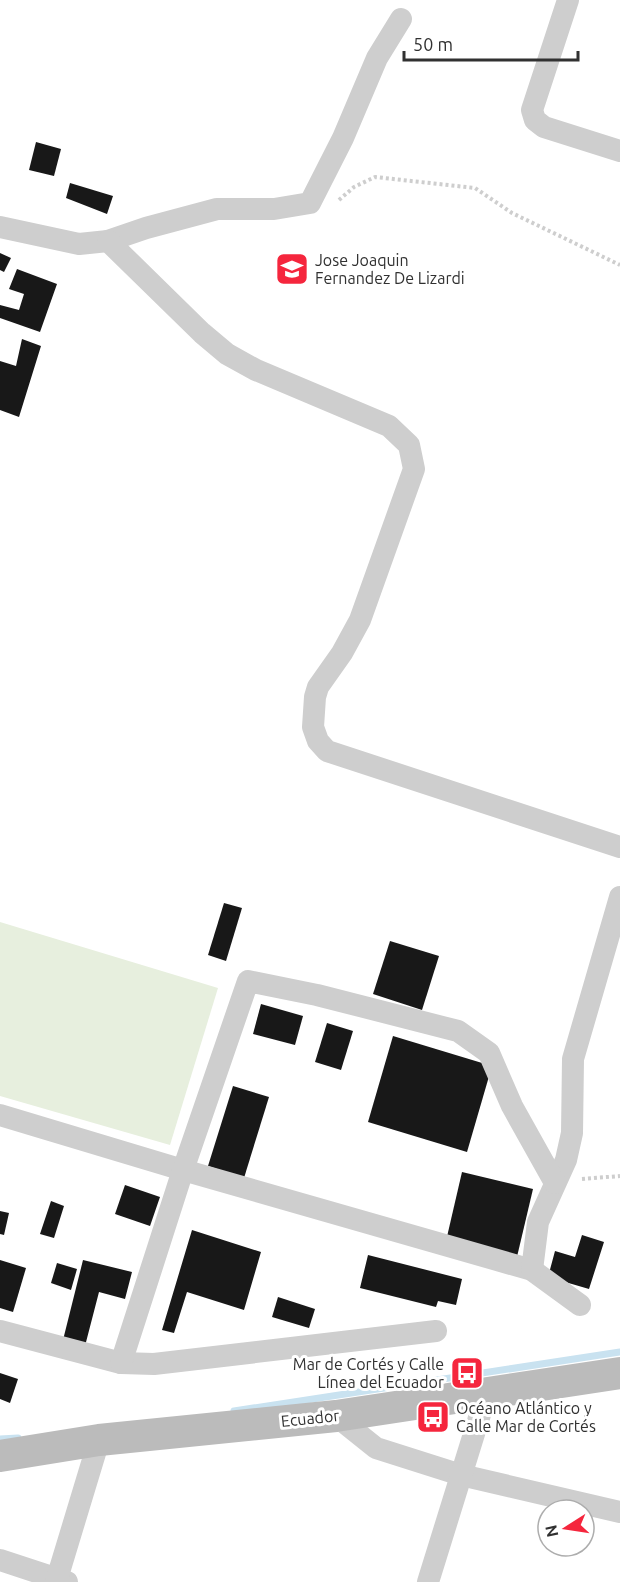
<svg xmlns="http://www.w3.org/2000/svg" width="620" height="1582" viewBox="0 0 620 1582" font-family="Ubuntu,sans-serif">
<style>
.green{fill:#e7efde}
.lines{fill:none;stroke-linecap:round;stroke-linejoin:round}
.stream{stroke:#c9e2f0;stroke-width:7}
.building{fill:#181818}
.path{stroke:#cecece;stroke-width:4;stroke-dasharray:3 3;stroke-linecap:butt}
.street{stroke:#cecece;stroke-width:22}
.secondary{stroke:#bbb;stroke-width:32}
.labels{text-anchor:middle;dominant-baseline:central;stroke-width:6;stroke-linejoin:round;paint-order:stroke}
.poi-label{font-size:16px;fill:#313131;stroke:#fff;text-anchor:start}
.street-label{font-size:16px;fill:#313131;stroke:#fff}
</style>
<rect width="100%" height="100%" fill="#fff"/>
<path class="green" d="M0 922 218 988 170 1145 0 1096Z"/>
<g class="lines">
<g class="stream">
<path d="M234 1411 620 1352"/>
<path d="M0 1439 18 1438"/>
</g>
</g>
<g class="building">
<path d="M36 142 61 149 54 176 29 170Z"/>
<path d="M70 183 113 196 107 214 66 198Z"/>
<path d="M0 253 11 258 4 272 0 270Z"/>
<path d="M17 269 57 284 40 332 0 318V305L19 310 24 294 9 289Z"/>
<path d="M22 339 41 346 19 417 0 410V361L16 366Z"/>
<path d="M224 903 242 908 226 961 208 955Z"/>
<path d="M390 941 439 956 422 1010 373 994Z"/>
<path d="M261 1004 303 1016 295 1045 253 1034Z"/>
<path d="M327 1023 353 1031 341 1070 315 1062Z"/>
<path d="M393 1036 492 1066 467 1152 368 1122Z"/>
<path d="M233 1086 269 1097 244 1178 208 1166Z"/>
<path d="M462 1172 533 1189 516 1261 446 1241Z"/>
<path d="M125 1185 160 1197 150 1226 115 1214Z"/>
<path d="M51 1201 64 1206 54 1238 40 1234Z"/>
<path d="M0 1211 9 1213 4 1235 0 1234Z"/>
<path d="M192 1230 261 1252 244 1310 187 1292 174 1333 162 1330Z"/>
<path d="M582 1235 604 1242 589 1289 548 1277 555 1251 575 1257Z"/>
<path d="M368 1255 462 1279 456 1305 438 1301 436 1307 360 1288Z"/>
<path d="M0 1260 26 1268 13 1312 0 1308Z"/>
<path d="M83 1260 132 1272 125 1299 99 1292 85 1346 63 1340Z"/>
<path d="M57 1263 77 1269 71 1290 51 1283Z"/>
<path d="M278 1297 315 1309 309 1328 272 1317Z"/>
<path d="M0 1373 18 1379 10 1403 0 1399Z"/>
</g>
<g class="lines">
<g class="path">
<path d="M339 200 354 187 375 177 475 188 512 213 620 265"/>
<path d="M582 1179 620 1176"/>
</g>
<g class="street">
<path d="M568 0 532 110 535 120 544 127 620 151"/>
<path d="M0 227 79 244 108 241 146 228 217 209H274L310 203 343 138 377 58 401 19"/>
<path d="M108 241 202 333 227 354 256 370 389 426 409 445 414 469 360 620 342 653 318 687 315 697 313 727 318 741 327 751 620 847"/>
<path d="M0 1115 183 1170 532 1270 580 1305"/>
<path d="M532 1270 538 1222 566 1160 572 1133 573 1059 620 897"/>
<path d="M0 1331 121 1363 154 1364 436 1331"/>
<path d="M121 1363 183 1170 248 981 317 995 458 1031 489 1053 512 1106 555 1183"/>
<path d="M336 1416 376 1448 461 1475 620 1512"/>
<path d="M0 1560 67 1582"/>
<path d="M56 1582 99 1440"/>
<path d="M428 1582 487 1392"/>
</g>
<path class="secondary" d="M0 1456 99 1440 336 1416 620 1373"/>
</g>
<defs>
<g id="university-square" transform="scale(1.725)"><rect x="-9" y="-9" width="18" height="18" rx="4" fill="#f5263d" stroke="#fff"/><path d="M0-5L7-2L0 1L-7-2ZM-4 1L0 2.5L4 1V4Q0 6-4 4Z" fill="#fff"/></g>
<g id="bus-square" transform="scale(1.725)"><rect x="-9" y="-9" width="18" height="18" rx="4" fill="#f5263d" stroke="#fff"/><path d="M-5-6H5V4H4V6H2V4H-2V6H-4V4H-5ZM-3.5-4V0h7V-4ZM-3.5 1.2v1.5H-2V1.2ZM2 1.2v1.5H3.5V1.2Z" fill="#fff"/></g>
</defs>
<g fill-rule="evenodd">
<use href="#university-square" x="292" y="269"/>
<use href="#bus-square" x="467" y="1373"/>
<use href="#bus-square" x="433" y="1417"/>
</g>
<g class="labels">
<g class="poi-label">
<text x="315" y="260">Jose Joaquin<tspan x="315" dy="18">Fernandez De Lizardi</tspan></text>
<text x="444" y="1364" text-anchor="end">Mar de Cortés y Calle<tspan x="444" dy="18">Línea del Ecuador</tspan></text>
<text x="456" y="1408">Océano Atlántico y<tspan x="456" dy="18">Calle Mar de Cortés</tspan></text>
</g>
<g class="street-label">
<text transform="translate(310 1418) rotate(-6)">Ecuador</text>
</g>
</g>
<g transform="translate(566 1528) rotate(258)"><circle r="28" fill="#ffffff" stroke="#adadad" stroke-width="1.5"/>
<path d="M0-4.5L10 22L0 15L-10 22Z" fill="#f5263d"/>
<text y="-9" font-size="16" font-weight="bold" text-anchor="middle" fill="#313131">N</text>
</g>
<path d="M404 51v9h174v-9" fill="none" stroke="#313131" stroke-width="3"/>
<text x="413" y="51" font-size="18" fill="#313131" stroke="#ffffff" stroke-width="4.5" paint-order="stroke">50 m</text>
</svg>
